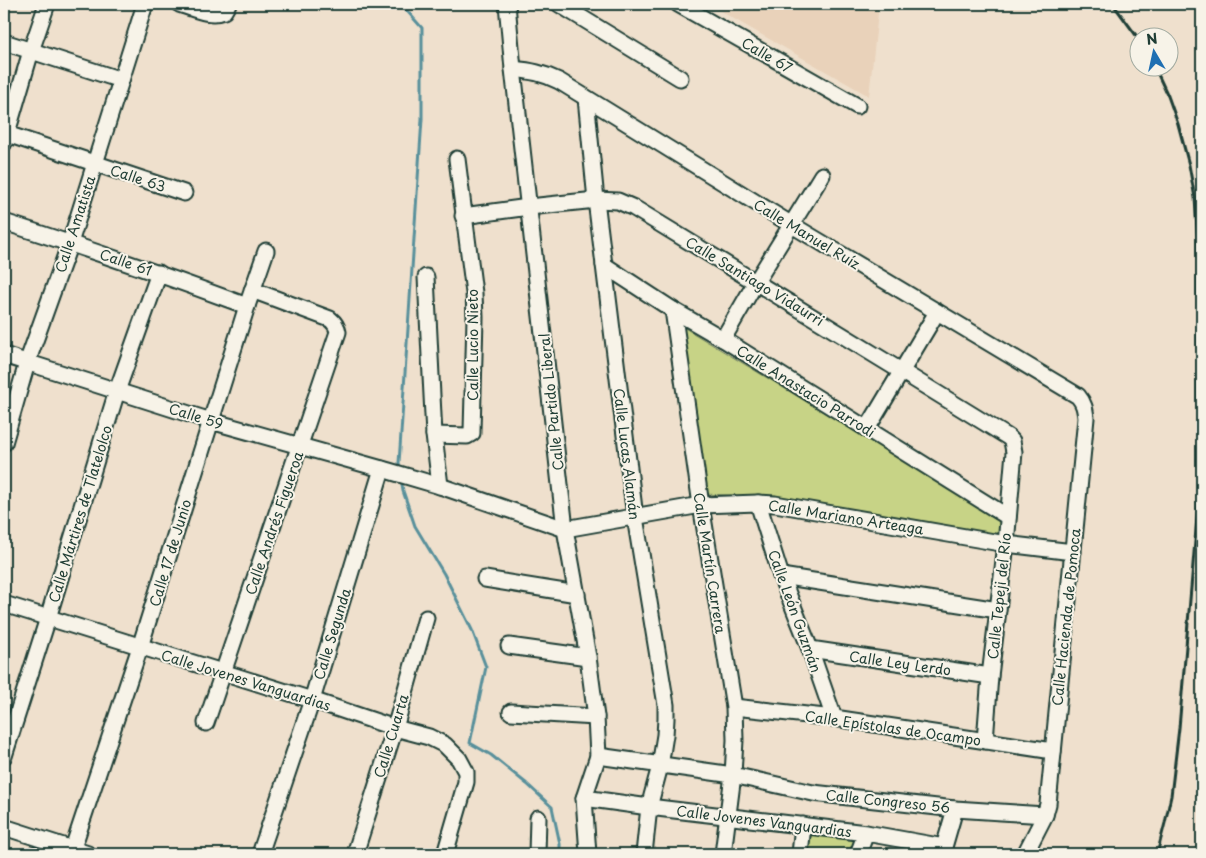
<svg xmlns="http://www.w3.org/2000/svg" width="1206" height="858" viewBox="0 0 1206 858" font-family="'Playpen Sans',sans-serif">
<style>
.built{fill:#e9d2ba}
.green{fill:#c7d386;stroke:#73885d}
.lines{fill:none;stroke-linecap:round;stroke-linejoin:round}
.stream{stroke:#59909b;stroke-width:3}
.minor-casing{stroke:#1f3d34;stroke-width:19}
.minor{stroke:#f7f3e8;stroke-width:15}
.rail{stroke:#1f3d34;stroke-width:3}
.labels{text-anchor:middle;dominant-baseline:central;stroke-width:4;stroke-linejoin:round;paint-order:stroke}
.street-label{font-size:14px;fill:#1f3d34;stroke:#f7f3e8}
</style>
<rect width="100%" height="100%" fill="#efe0cd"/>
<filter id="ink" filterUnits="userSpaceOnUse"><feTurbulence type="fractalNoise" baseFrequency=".02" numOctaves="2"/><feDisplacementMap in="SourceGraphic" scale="10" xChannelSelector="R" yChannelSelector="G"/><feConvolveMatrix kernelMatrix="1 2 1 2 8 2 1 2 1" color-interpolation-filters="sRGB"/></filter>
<g filter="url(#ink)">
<path class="built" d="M708 4H879L869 96Z"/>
<g class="green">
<path d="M683 327 1002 520 1000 536 783 500 745 496 705 494Z"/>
<path d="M812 834 855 840 857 844 854 854H808L811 837Z"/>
</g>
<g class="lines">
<g class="stream">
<path d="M400 470 399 463 422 119V28L401 4"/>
<path d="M401 479 403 491 415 526 444 574 472 630 486 667 470 743 491 755 527 784 552 807 560 844V854"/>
</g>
<g class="minor-casing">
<g id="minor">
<path d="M179 4C193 8 209 17 224 11L228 4"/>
<path d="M507 4 513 69 565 529 588 657 596 717 598 756 584 798 588 854"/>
<path d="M559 4 680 78"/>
<path d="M678 4 857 106"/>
<path d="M4 42 121 80"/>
<path d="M513 69C531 71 543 73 559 81L792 225 1078 396C1084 403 1085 409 1086 418L1048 804 1045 815 1025 854"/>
<path d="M586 98 596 200 635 517 666 705V719L665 735 660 766 649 807 644 854"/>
<path d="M7 134 184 193"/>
<path d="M4 143 31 51 47 4"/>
<path d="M463 216 529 207 596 200 618 201 634 208 901 371 1008 437 1012 441 1014 452 1006 544 990 676 985 741"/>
<path d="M4 222C86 248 166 276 247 306"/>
<path d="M604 265 673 310 723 339 1008 517"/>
<path d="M426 277 434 435 440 486"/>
<path d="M673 310 701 505 734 707 735 740 733 775 723 854"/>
<path d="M723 339 756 282 822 175"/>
<path d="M4 355 211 421 389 471 440 486 565 529 701 505 758 503 775 504 1006 544 1073 552"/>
<path d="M867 429 937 312"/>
<path d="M434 435 467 436 472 433V431L475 318 474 293 457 159"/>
<path d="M4 443 27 363 70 243 145 4"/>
<path d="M758 503 781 576 810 649 834 718"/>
<path d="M781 576 998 610"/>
<path d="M485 579 577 594"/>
<path d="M4 604 312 700 395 728 429 737 445 745 459 759 466 772V782L445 854"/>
<path d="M509 646 588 657"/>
<path d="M810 649 990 676"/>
<path d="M734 707 834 718 1053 751"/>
<path d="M511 712 596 717"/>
<path d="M206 723 338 332C337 326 335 323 330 319L252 290"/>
<path d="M4 756 48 618 117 391 159 273"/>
<path d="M598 756 733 775 813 793 955 809 1045 815"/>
<path d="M584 798 649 807 866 833 944 847"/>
<path d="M4 827 88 854"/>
<path d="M71 854 140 647 247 306 266 251"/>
<path d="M260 854 312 700 382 469"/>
<path d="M355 854 395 728 426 618"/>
<path d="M537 854 538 818"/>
<path d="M800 854 803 825"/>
<path d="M858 854 866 833"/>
<path d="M942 854 955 809"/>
</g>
</g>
<use href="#minor" class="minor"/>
<g class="rail">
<path d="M1113 4 1138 38"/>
<path d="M1155 68 1168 96 1178 124 1189 165 1195 198 1198 246V506L1179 728 1171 796 1165 823 1157 854"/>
</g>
</g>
</g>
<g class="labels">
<g class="street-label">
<text transform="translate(767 55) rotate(30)">Calle 67</text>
<text transform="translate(138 178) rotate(18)">Calle 63</text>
<text transform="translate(75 224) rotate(-72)">Calle Amatista</text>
<text transform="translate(807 234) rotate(31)">Calle Manuel Ruíz</text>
<text transform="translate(126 262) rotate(19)">Calle 61</text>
<text transform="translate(755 281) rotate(31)">Calle Santiago Vidaurri</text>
<text transform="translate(472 345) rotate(-90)">Calle Lucio Nieto</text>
<text transform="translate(806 391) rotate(32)">Calle Anastacio Parrodi</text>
<text transform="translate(551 402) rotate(-96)">Calle Partido Liberal</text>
<text transform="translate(196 416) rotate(17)">Calle 59</text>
<text transform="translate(627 454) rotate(83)">Calle Lucas Alamán</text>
<text transform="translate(80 514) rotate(-73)">Calle Mártires de Tlatelolco</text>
<text transform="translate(846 517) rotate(9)">Calle Mariano Arteaga</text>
<text transform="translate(274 523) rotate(-71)">Calle Andrés Figueroa</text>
<text transform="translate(170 553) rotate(-73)">Calle 17 de Junio</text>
<text transform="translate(710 563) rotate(81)">Calle Martín Carrera</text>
<text transform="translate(999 596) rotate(-84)">Calle Tepeji del Río</text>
<text transform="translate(795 611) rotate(70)">Calle León Guzmán</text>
<text transform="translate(1066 617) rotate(-84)">Calle Hacienda de Pomoca</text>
<text transform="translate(332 634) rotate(-73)">Calle Segunda</text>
<text transform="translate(900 663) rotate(8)">Calle Ley Lerdo</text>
<text transform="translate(246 680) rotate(17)">Calle Jovenes Vanguardias</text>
<text transform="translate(893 728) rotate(8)">Calle Epístolas de Ocampo</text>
<text transform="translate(391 736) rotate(-73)">Calle Cuarta</text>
<text transform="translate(888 801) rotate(6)">Calle Congreso 56</text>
<text transform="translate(764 821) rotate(7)">Calle Jovenes Vanguardias</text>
</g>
</g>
<rect width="1206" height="858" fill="none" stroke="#f7f3e8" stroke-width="20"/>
<rect x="10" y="10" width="1186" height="838" fill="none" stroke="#1f3d34" stroke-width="2" filter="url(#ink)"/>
<g transform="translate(1154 52) rotate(351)"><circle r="24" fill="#f7f3e8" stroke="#a1aaa0"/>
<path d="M0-4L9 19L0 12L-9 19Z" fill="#1f6fb2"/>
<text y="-8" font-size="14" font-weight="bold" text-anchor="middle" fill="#1f3d34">N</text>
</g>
</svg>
